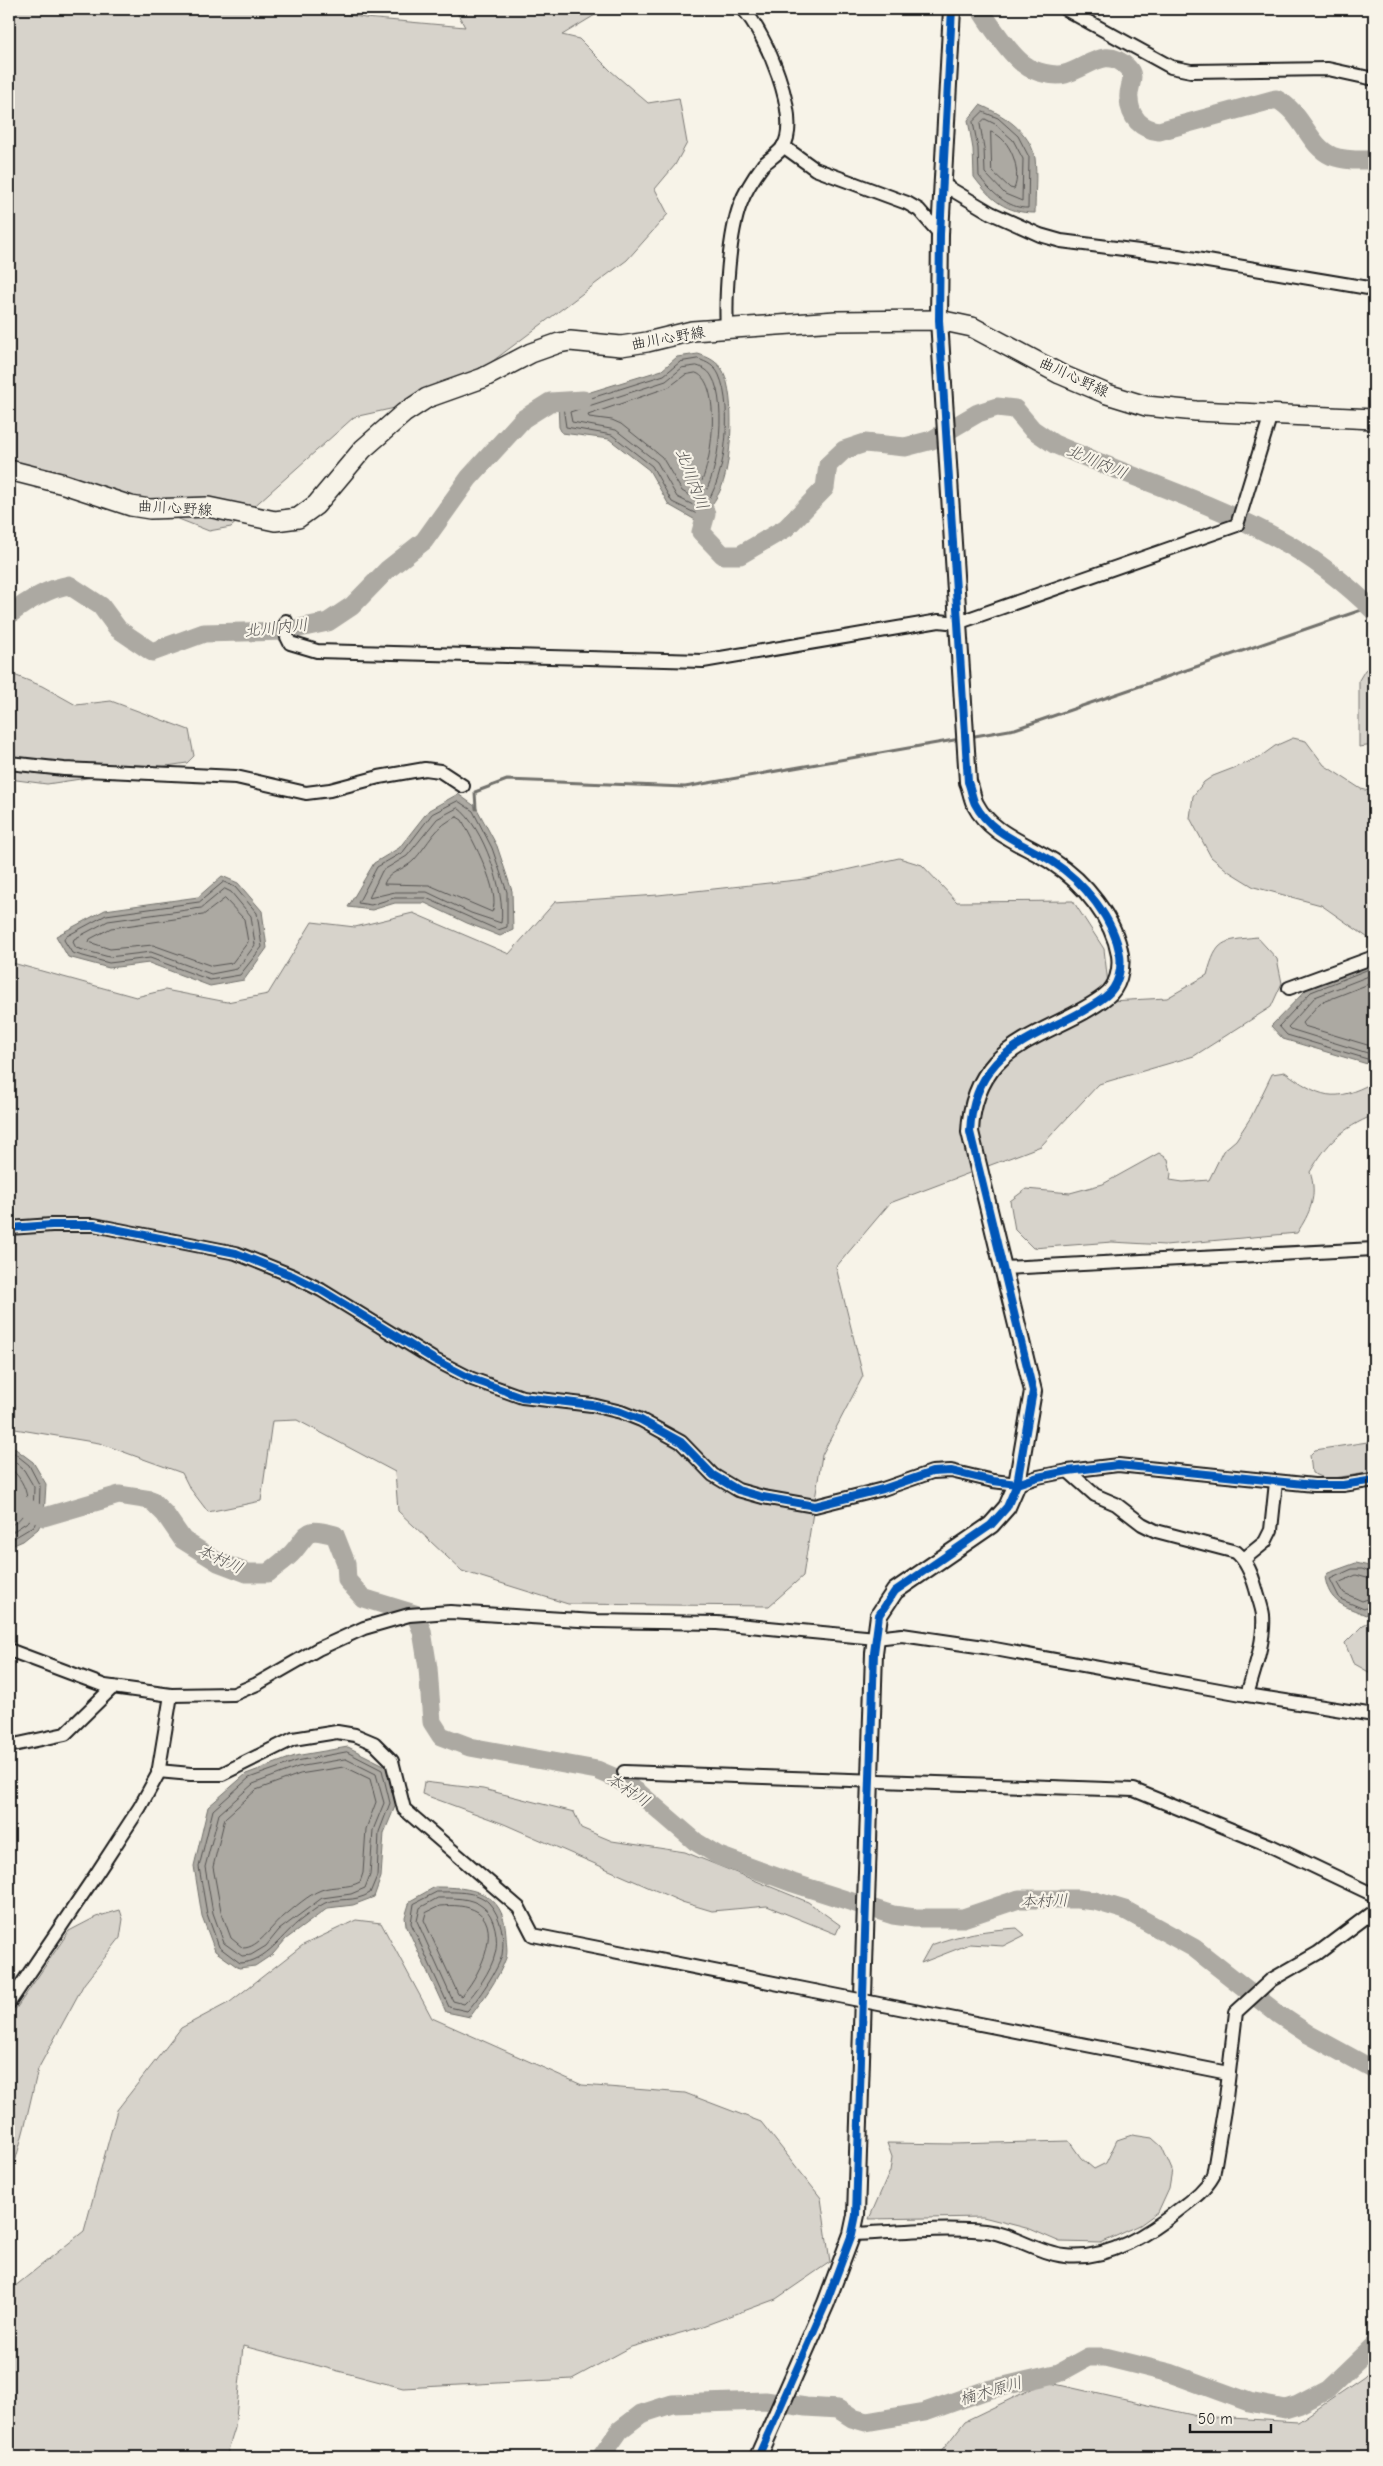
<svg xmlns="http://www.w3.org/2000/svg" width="1383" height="2466" viewBox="0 0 1383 2466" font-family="'Comic Neue','Klee One',sans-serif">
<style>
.green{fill:#d7d3cb;stroke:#7a7874}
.water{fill:#aca9a2;stroke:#72716c}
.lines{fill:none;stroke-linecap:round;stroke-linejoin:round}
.shore{stroke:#565452;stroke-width:1}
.stream{stroke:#72716c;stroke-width:3}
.river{stroke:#aca9a2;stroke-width:19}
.minor-casing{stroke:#1c1c1c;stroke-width:16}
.tertiary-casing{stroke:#1c1c1c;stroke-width:20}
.secondary-casing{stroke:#1c1c1c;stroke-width:22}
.minor{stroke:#f7f3e8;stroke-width:12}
.tertiary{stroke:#f7f3e8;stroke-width:16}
.secondary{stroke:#f7f3e8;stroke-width:19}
.minor-bridge-casing{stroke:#1c1c1c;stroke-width:16;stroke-linecap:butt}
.minor-bridge{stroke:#f7f3e8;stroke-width:12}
.cycleway-casing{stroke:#f7f3e8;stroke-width:11}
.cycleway{stroke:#0057b8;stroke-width:8}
.labels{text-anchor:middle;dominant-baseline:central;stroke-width:4.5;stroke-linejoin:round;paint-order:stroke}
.street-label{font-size:15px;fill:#1c1c1c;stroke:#f7f3e8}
.water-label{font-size:16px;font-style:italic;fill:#565452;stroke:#f7f3e8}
</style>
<rect width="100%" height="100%" fill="#f7f3e8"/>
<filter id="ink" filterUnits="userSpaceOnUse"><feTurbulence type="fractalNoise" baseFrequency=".02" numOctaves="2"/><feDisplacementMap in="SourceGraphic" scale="10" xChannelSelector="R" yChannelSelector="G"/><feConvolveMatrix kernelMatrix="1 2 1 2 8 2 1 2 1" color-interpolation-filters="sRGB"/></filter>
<g filter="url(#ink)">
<g class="green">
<path d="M9 9H318L365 18 465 27 455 9H605L562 35 579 39 611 71 648 103 679 98 687 143 675 165 655 189 668 214 627 260 445 397 354 417 231 527 209 531 80 480 9 463Z"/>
<path d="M1374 664V745L1359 747V680L1365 670Z"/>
<path d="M9 673 42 686 76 705 111 701 189 730 194 756 187 763 47 784 9 779Z"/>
<path d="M1293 738 1306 741 1324 765 1361 789 1374 792V942L1321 905 1254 887 1228 871 1211 857 1190 818 1193 796 1204 782 1213 776 1257 759 1275 746Z"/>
<path d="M899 858 922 865 957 902 1073 901 1104 949 1110 1001 1167 998 1207 975C1217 939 1222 941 1257 937L1277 959 1282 983 1271 1007 1194 1056 1099 1084 1041 1146 890 1203 836 1267 863 1376 822 1455 803 1576 769 1606 568 1604 462 1571 398 1511 395 1472 297 1420 272 1421 261 1501 208 1512 189 1487 182 1473 99 1443 9 1428V962L136 997 165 990 227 1002 268 994 312 922 355 927 413 913 509 954 555 902 658 895 806 879Z"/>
<path d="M1285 1072C1320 1097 1333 1104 1374 1082V1115C1341 1129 1328 1142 1310 1172 1318 1196 1310 1213 1297 1233L1165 1245 1112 1242 1033 1248 1015 1230 1010 1201 1026 1189 1070 1193 1103 1184 1159 1153 1168 1159 1171 1173 1170 1180 1183 1182 1209 1180 1223 1151 1236 1140 1251 1117 1272 1074Z"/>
<path d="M1374 1441V1472L1327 1479 1312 1473 1310 1455 1315 1450Z"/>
<path d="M1374 1620V1675L1353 1663 1345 1643 1363 1625Z"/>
<path d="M424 1782 483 1789 574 1812 581 1828 612 1841 685 1852 808 1902 840 1925 836 1934 767 1906 712 1911 682 1902 504 1824 422 1794Z"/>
<path d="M120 1910 123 1919 120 1938 84 1984 38 2069 24 2129 14 2166 9 2175V2019L69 1931 96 1917Z"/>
<path d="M356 1920 381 1923 432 2018 582 2085 685 2093 761 2122 821 2198 830 2262 776 2299 698 2328 631 2347 572 2379 403 2388 243 2346 235 2428 226 2457H9V2291L84 2231 117 2110 181 2028 230 2002 303 1945Z"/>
<path d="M1017 1928 1025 1935 1003 1946 970 1944 921 1963 931 1945C961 1934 986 1930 1017 1928Z"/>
<path d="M1132 2135 1152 2138 1162 2147 1172 2170 1169 2188 1158 2212 1140 2225 1101 2243 1060 2242 1030 2229 983 2217 869 2219 890 2171 892 2157 887 2143 955 2144 1069 2141 1081 2158 1094 2169 1106 2163 1117 2140Z"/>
<path d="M1374 2367V2457H937L965 2421 1046 2382 1197 2416 1298 2422 1364 2377Z"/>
</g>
<g class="water">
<path d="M980 105C1002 114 1030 131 1035 158 1037 175 1035 195 1035 213 1006 213 991 200 974 177L973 149 968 120Z"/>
<path d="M698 354C708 357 717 361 723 371 736 396 732 468 719 493 714 503 706 512 699 522L669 505 649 470 609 439 562 433 559 427 558 402 662 370 677 357Z"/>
<path d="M458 794 476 807 497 846 512 891 513 930 500 936 467 923 425 903H395L372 910 348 907 374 863 399 848 429 810Z"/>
<path d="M222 876 238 883 262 911 267 948 244 980 210 986 149 963 109 968 68 957 56 936 105 910 198 897Z"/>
<path d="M1374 962V1066L1283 1039 1271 1026 1308 988Z"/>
<path d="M9 1444 33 1462 46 1484 44 1517 38 1529 23 1541 9 1547Z"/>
<path d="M1356 1563 1369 1566 1374 1571V1607L1366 1615C1344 1606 1329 1603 1325 1577L1328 1573Z"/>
<path d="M348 1747 386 1766 396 1804 384 1833 381 1877 374 1897 353 1905 328 1908 286 1939 273 1954 255 1966 239 1968 215 1951 202 1916 194 1866 208 1807 246 1774 295 1756Z"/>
<path d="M435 1887C472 1887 504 1891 506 1935 506 1942 508 1952 506 1958 498 1980 483 1999 470 2017L446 2012 406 1925 405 1917 410 1901Z"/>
</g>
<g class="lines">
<g class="shore">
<path d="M983 112 998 118 1018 136 1029 157 1028 208C1008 209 990 191 979 176L978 148 973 122Z"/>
<path d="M985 119 995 124 1013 140 1023 159 1022 201 1005 194 985 173 984 148 980 124Z"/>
<path d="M991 132C1011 138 1022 171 1014 189L1010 188 992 171Z"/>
<path d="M698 359C707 362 715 366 719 375 734 408 726 491 697 514L672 502 652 466 612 435 566 427 563 407 664 375 680 362Z"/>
<path d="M697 366C704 368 709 371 712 377 728 403 719 487 695 506L677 497 657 462 616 430 572 422 570 412 666 381 682 368Z"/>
<path d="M696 373C724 382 712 481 692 497L682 491 662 457 621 424 612 420 589 417 588 415 669 387 685 375Z"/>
<path d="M458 801 473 811 492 848 507 892V927L498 930 426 898H394L371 905 358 903 377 867 403 852 432 814Z"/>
<path d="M458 808C483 826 506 892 501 923L471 913 427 892H395L369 898 382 871 407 856 437 819Z"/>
<path d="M457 817 462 820C472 839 502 893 492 912L429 885 384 884C388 871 405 870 414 860 428 845 436 824 457 817Z"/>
<path d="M224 882 235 887 257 913 262 947 240 975 210 980 150 958 109 963 72 953 64 940 65 937 106 915 199 902Z"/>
<path d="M225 889 231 892 251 916 255 945 237 969 211 974 151 952 109 957 76 948 73 942 74 939 108 921 201 908Z"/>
<path d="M225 899 244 919 248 942 232 963 212 966 153 945 110 949 89 942 90 939 111 928 203 915Z"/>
<path d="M1374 967 1311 992 1279 1026 1287 1035 1374 1061"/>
<path d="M1374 974 1315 997 1288 1027 1290 1029 1374 1055"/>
<path d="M1374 982 1320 1003 1302 1023 1304 1026 1374 1047"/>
<path d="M9 1449 29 1465 40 1486 39 1515 34 1526 9 1541"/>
<path d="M9 1457 24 1470 34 1487 33 1514 29 1521 9 1534"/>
<path d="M9 1467C29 1483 37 1514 9 1526"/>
<path d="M1374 1574 1362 1569H1352L1330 1579 1340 1599 1364 1609 1374 1604"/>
<path d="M1374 1580 1356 1575 1338 1583 1344 1593 1362 1601 1374 1597"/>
<path d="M347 1752 382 1770 390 1803 379 1832 377 1876 370 1893C354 1903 339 1897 325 1903 317 1907 309 1914 302 1919 282 1934 267 1962 240 1963L219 1947 207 1914 199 1867 213 1810 249 1778 297 1761Z"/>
<path d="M346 1759 376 1774 384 1803 373 1830 370 1875 365 1888 351 1894 322 1898 279 1930 266 1946 251 1955 242 1956 224 1943 213 1913 205 1867 219 1814 253 1784 298 1767Z"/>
<path d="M345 1767 370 1779 376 1802 366 1829 363 1873 360 1882C347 1889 334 1885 321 1890 308 1895 294 1908 283 1917 271 1926 259 1948 243 1948L231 1938 221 1911 213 1867 225 1818 256 1790 300 1774Z"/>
<path d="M437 1892C453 1892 477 1890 489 1903 501 1916 505 1938 502 1955 499 1968 477 2001 467 2011L449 2007 411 1923 414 1904Z"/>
<path d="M438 1898C453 1898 471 1897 483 1907 495 1915 499 1941 495 1954 492 1969 475 1994 464 2004L453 2001 417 1921 420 1908Z"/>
<path d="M440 1906C453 1905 467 1905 478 1912 503 1930 477 1980 461 1996L458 1994 424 1920 426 1913Z"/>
</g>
<g class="stream">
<path d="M969 737 1015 729 1370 607"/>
<path d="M476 809 475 792 507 780 685 787 960 739"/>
</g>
<g class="river">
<path d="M980 9C988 22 1012 57 1025 65 1034 72 1054 77 1065 74 1088 68 1106 45 1127 67 1138 77 1127 87 1129 99 1130 118 1141 129 1159 131L1276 99C1304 113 1307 145 1332 156 1345 161 1361 160 1374 160"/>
<path d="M697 489 706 514 701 532 723 555H740L786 528 825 488 828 465 844 450 865 443 905 447 932 440 978 413 997 407 1015 409 1032 429 1054 444C1128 476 1206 500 1277 538 1310 555 1348 585 1374 611"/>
<path d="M9 615C27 601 46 589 69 585L101 606 118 629 152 652 204 633 285 631 328 622 352 606 387 570 424 541 469 478 523 419 550 402 583 400"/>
<path d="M9 1498 44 1517 119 1495 151 1500 165 1514 183 1540 218 1562 247 1573H268C276 1566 286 1560 293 1552 311 1531 305 1527 335 1535L346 1563 347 1580 363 1598 415 1614 422 1631 428 1668 432 1722 441 1736 470 1747 597 1770 616 1778 639 1793 696 1842 719 1856 793 1883 893 1915 915 1918H963L1019 1899H1077L1095 1901 1125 1910 1194 1948 1278 2014 1308 2034 1374 2070"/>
<path d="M601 2457 620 2430 641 2414 672 2404 765 2401 806 2407 838 2409 852 2418 866 2422 925 2412 987 2390 1059 2373 1088 2357H1105L1170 2373 1249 2402 1285 2409 1298 2405 1327 2390 1374 2345"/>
</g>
<g class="minor-casing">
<g id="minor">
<path d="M1065 9 1171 67 1191 71 1328 69 1374 79"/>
<path d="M783 146 815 169 907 203 919 210 940 234"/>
<path d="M944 185 991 213 1040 235 1061 241 1178 256 1374 289"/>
<path d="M727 330C725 297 729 235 740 205 745 191 754 177 763 165 769 159 778 154 783 147 802 118 765 32 743 9"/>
<path d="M286 621 287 637 290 643 317 651 703 661 939 621 957 623 1237 525 1271 414"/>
<path d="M9 763 64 769 236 777 306 793 330 790 379 777 425 769 440 771 463 786"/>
<path d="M1289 988 1374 957"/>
<path d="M9 1228 52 1225H94L236 1253 293 1276 321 1290 435 1360 472 1379 522 1397 592 1405 621 1412 641 1420 681 1442 713 1475 738 1490 763 1497 815 1506 883 1489 932 1472 951 1471 993 1481 1017 1484 1038 1477 1068 1471 1118 1465 1314 1485H1343L1374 1480"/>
<path d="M1003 1268 1374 1249"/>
<path d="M1068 1471 1095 1495 1116 1504 1142 1524 1156 1531 1236 1552C1247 1561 1252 1575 1256 1589 1258 1597 1262 1607 1263 1615 1265 1642 1254 1670 1247 1695"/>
<path d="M1244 1559 1265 1542 1271 1530 1276 1482"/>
<path d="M9 1650 105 1686 171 1695 234 1694 257 1684 318 1649 364 1628 409 1615 450 1612 595 1621 717 1623 876 1638 902 1635 984 1647 1247 1695 1374 1715"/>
<path d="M9 1746 65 1734 113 1687"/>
<path d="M158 1771 191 1774H222L293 1739 337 1732 355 1735 374 1743 392 1761 404 1809 519 1908 533 1935 814 1991"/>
<path d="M624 1772 1134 1790 1271 1846 1374 1895"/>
<path d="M9 2003 97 1873 140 1807 158 1774 171 1695"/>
<path d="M884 2005 1228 2073"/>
<path d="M852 2234C896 2232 941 2227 985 2231 1013 2234 1037 2253 1065 2256 1108 2261 1150 2233 1181 2208 1194 2198 1205 2190 1213 2176L1226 2098 1236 2012 1271 1980 1318 1953 1374 1911"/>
</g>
</g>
<g class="tertiary-casing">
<path id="tertiary" d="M758 2457 826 2303 852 2234 856 2215 874 1653 879 1615 895 1591 991 1525 1007 1507 1017 1484 1033 1391 970 1132C971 1106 978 1083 996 1063 1024 1033 1075 1021 1106 996 1118 987 1122 969 1120 955 1114 919 1084 882 1053 862 1026 844 991 835 975 804 972 798 971 789 968 782L939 320 940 234 952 9"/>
</g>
<g class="secondary-casing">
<path id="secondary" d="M9 470 64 484 131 506 150 509 208 507 275 521 298 518 316 505 363 449 404 413 427 398 483 378 531 353 559 343 570 341 621 346 647 342 692 331 836 321 939 320 972 327 1060 374 1107 394 1146 406 1196 411 1374 419"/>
</g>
<use href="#minor" class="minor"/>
<use href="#tertiary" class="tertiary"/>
<use href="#secondary" class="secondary"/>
<g class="minor-bridge-casing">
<path id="minor-bridge" d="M814 1991 884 2005"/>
</g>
<use href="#minor-bridge" class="minor-bridge"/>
<g class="cycleway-casing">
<g id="cycleway">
<path d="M9 1228 52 1225H94L236 1253 293 1276 321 1290 435 1360 472 1379 522 1397 592 1405 621 1412 641 1420 681 1442 713 1475 738 1490 763 1497 815 1506 883 1489 932 1472 951 1471 993 1481 1017 1484 1038 1477 1068 1471 1118 1465 1314 1485H1343L1374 1480"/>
<path d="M758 2457 826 2303 852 2234 856 2215 874 1653 879 1615 895 1591 991 1525 1007 1507 1017 1484 1033 1391 970 1132C971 1106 978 1083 996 1063 1024 1033 1075 1021 1106 996 1118 987 1122 969 1120 955 1114 919 1084 882 1053 862 1026 844 991 835 975 804 972 798 971 789 968 782L939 320 940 234 952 9"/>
</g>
</g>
<use href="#cycleway" class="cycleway"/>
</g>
</g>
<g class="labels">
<g class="street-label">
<text transform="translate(668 338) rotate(-10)">曲川心野線</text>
<text transform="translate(1074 377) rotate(25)">曲川心野線</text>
<text transform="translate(175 508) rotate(3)">曲川心野線</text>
</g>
<g class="water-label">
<text transform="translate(1097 462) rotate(23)">北川内川</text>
<text transform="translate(692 479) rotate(69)">北川内川</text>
<text transform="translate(276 628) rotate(-6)">北川内川</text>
<text transform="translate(220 1559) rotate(25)">本村川</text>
<text transform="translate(628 1790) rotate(33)">本村川</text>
<text transform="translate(1044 1901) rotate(-2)">本村川</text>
<text transform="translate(991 2391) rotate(-16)">楠木原川</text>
</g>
</g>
<rect width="1383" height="2466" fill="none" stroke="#f7f3e8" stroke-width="30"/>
<rect x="15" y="15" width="1353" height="2436" fill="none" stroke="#1c1c1c" stroke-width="2" filter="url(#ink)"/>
<path d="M1190 2424v8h81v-8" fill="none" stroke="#1c1c1c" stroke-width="2.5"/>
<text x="1198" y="2424" font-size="15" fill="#1c1c1c" stroke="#f7f3e8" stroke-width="4" paint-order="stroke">50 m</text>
</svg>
